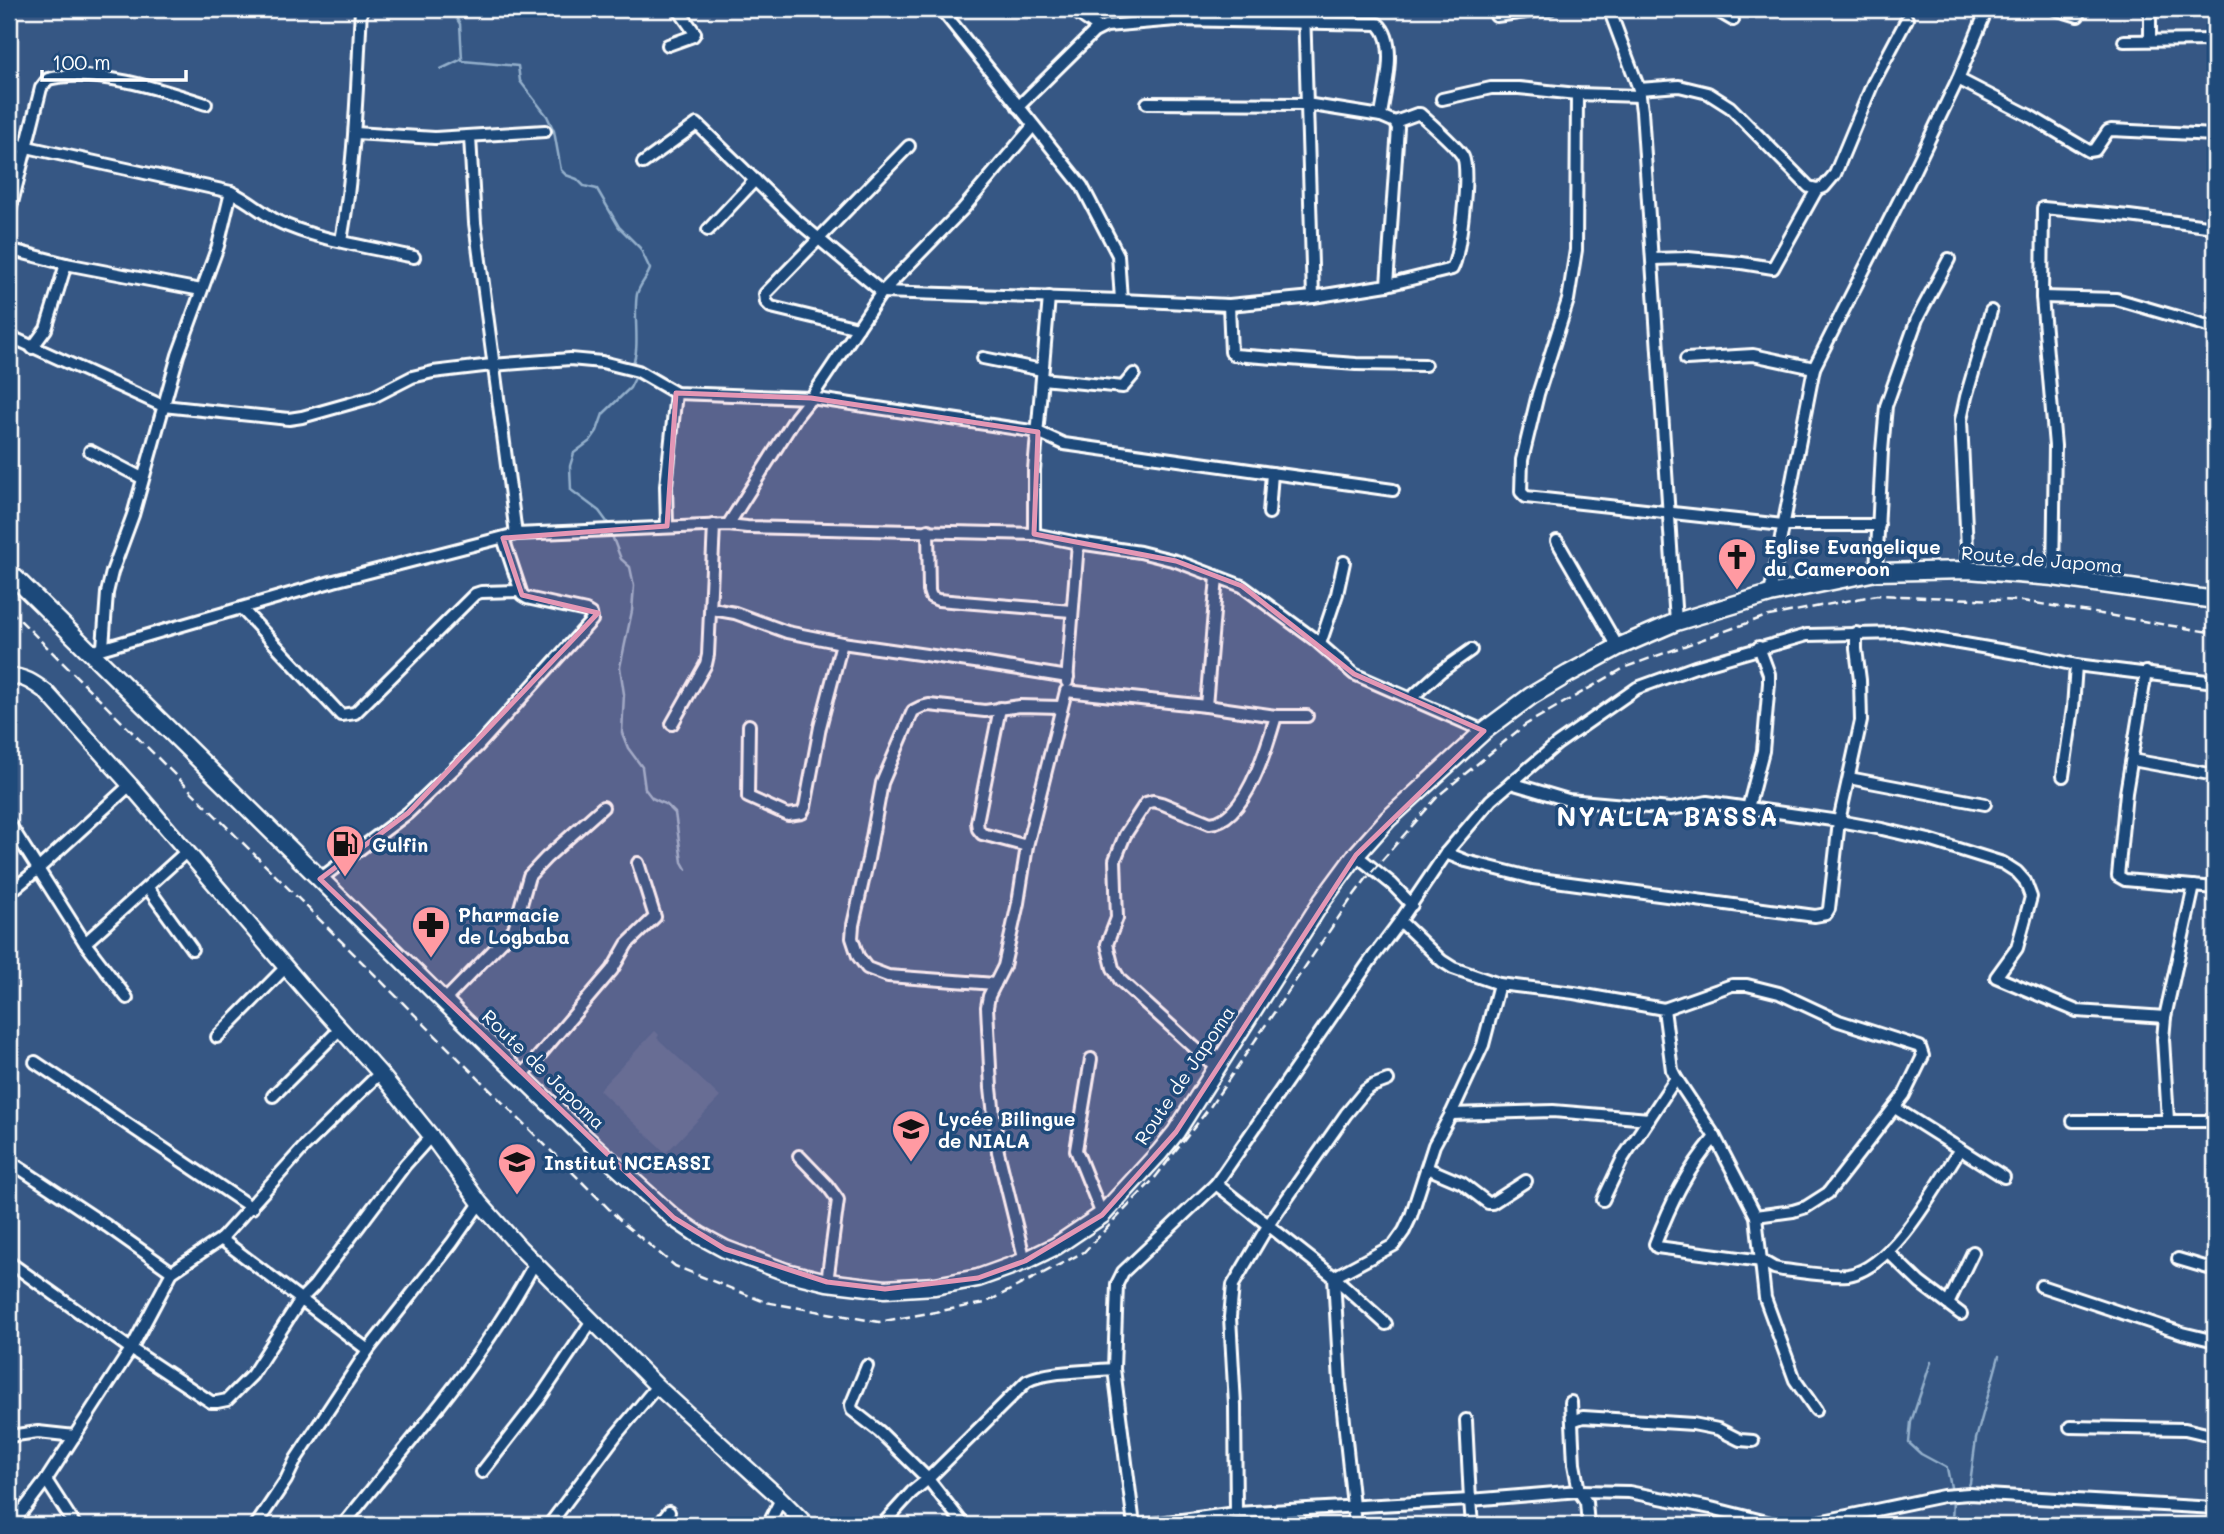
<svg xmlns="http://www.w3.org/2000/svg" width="2224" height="1534" viewBox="0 0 2224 1534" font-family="Mali,sans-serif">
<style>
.built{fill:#4a638d}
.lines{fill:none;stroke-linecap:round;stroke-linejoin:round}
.stream{stroke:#93afcb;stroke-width:2.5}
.street-casing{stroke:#fff;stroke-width:16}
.secondary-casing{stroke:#fff;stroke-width:19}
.primary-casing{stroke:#fff;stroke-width:21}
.street{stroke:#1f4a7a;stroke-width:10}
.secondary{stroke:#1f4a7a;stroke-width:14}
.primary{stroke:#1f4a7a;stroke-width:16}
.rail{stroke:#fff;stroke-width:2.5;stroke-dasharray:10 5;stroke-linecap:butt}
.marked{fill:#e497b5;fill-opacity:0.2;stroke:#e497b5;stroke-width:5;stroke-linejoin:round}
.labels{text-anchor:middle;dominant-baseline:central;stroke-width:7;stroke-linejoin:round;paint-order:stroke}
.poi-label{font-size:19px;font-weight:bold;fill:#fff;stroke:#1f4a7a;text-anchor:start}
.street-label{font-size:19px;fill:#fff;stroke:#1f4a7a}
.district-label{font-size:26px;font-weight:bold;letter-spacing:2px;fill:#fff;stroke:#1f4a7a}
</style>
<rect width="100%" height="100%" fill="#365784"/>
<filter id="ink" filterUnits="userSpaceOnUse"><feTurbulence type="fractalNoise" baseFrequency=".0143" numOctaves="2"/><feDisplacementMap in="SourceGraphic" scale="14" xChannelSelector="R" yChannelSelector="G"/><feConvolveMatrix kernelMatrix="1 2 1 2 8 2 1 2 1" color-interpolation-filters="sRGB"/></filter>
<g filter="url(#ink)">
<path class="built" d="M655 1031 659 1035 657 1038 720 1097 666 1153 599 1090Z"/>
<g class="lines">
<g class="stream">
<path d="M451 9 460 24 462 59"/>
<path d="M441 69 462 59 463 61 518 66 520 81 547 116 554 131 561 170 566 175 577 179 584 186 597 189 619 227 640 248 650 269C647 278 640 284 637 294 633 315 641 350 632 365"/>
<path d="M346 153 348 127"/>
<path d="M610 526 599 511 571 490 570 466 574 453 590 441 597 431 603 414 630 388 636 376 635 374"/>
<path d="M611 533 621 559 630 567 634 586 632 611 620 667 624 694 622 733 628 748 642 767 645 789 652 798 667 805 675 813 682 862 686 869"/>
<path d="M1931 1362 1911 1422 1909 1443 1921 1454 1947 1468 1952 1492"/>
<path d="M1966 1492 1970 1483 1976 1439 1999 1356"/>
<path d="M1952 1525 1953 1498"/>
</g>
<g class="street-casing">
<g id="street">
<path d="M941 9 1082 186 1118 255 1121 300"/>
<path d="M1071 9 1099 28"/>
<path d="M1609 9 1639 89 1642 111 1676 622"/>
<path d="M1714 9 1733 20"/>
<path d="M2055 9 2078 16"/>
<path d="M2150 9V40"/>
<path d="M1496 16 1550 9"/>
<path d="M2124 41 2215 40"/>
<path d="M668 45 693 36 695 33 678 9"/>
<path d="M1958 79 2028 115 2089 151 2095 150 2108 131 2111 130 2215 135"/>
<path d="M1639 89 1679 86 1708 93 1730 107 1809 187 1817 189 1824 187 1835 174 1873 83 1907 19"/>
<path d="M1577 94 1576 250 1568 300 1538 394 1522 460 1521 492 1526 497 1783 525H1879"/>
<path d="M1442 99 1491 88H1519L1577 94 1640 96"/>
<path d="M1147 103 1306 104 1381 116 1395 122 1398 128 1387 285 1313 297"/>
<path d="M1018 107 1094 32 1106 26 1176 20 1378 24C1399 43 1384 91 1381 116"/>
<path d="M355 133 435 138 545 131"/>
<path d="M470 137 475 223 516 534"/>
<path d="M9 143 231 192C248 200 261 212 277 221 313 239 373 248 414 257"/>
<path d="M643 163 697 124 794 218 882 292 1121 300 1229 305 1313 297 1304 9"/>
<path d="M9 215 41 88 48 79C93 67 163 90 206 104"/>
<path d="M708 230 755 180"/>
<path d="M341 241C355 164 357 86 361 9"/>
<path d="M9 246 16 251 66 264 201 290"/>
<path d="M1652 259 1688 258 1742 263 1773 268 1817 189"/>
<path d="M1387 285 1452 269C1460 255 1470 171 1463 157 1458 147 1430 123 1420 114H1417L1395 122"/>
<path d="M2042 297 2116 299 2215 328"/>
<path d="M1229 305 1231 352 1234 355 1356 364 1425 365"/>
<path d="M858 328 771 307 766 302 765 294 909 146"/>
<path d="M9 336 163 406 289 419 302 417 373 397 412 377 433 372 492 365 570 359 602 362 638 371 676 393 811 398 1038 432 1064 444 1393 490"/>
<path d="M32 348 46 329 66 264"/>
<path d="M983 358 1042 370"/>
<path d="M1686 359 1753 355 1814 368"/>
<path d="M1042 379 1123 387 1134 374"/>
<path d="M90 451 142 478"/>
<path d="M1269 513 1272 473"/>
<path d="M728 525 796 417 811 398 882 292 963 209 1033 126"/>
<path d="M667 526 666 486 676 393"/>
<path d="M928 530 929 591 931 597 938 600 1071 611"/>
<path d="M1034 534V470L1049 297"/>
<path d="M1557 541 1618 647"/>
<path d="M1968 570 1961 420 1966 397 1991 311"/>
<path d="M1876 572 1882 451 1886 406 1917 319 1949 259"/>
<path d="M2053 577 2055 446 2042 297 2043 208 2129 216 2215 227"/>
<path d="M1770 594 1814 368 1912 175 1958 79 1987 9"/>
<path d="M242 609 341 715 355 713 475 594 481 592 520 591"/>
<path d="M712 609 735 613 787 632 842 643 975 662 1068 677"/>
<path d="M1320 644 1337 594 1344 562"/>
<path d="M103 647 107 593 112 572 133 515 178 355 218 246 231 192"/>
<path d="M90 652 334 581 516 534 728 525 747 527 1034 534 1078 543 1140 552 1176 561 1242 586 1314 639 1354 674 1484 731"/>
<path d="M2076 665 2215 682"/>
<path d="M2146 672 2126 793 2118 876 2125 880 2215 888"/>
<path d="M1067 682 1078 543"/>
<path d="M1410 699 1440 672 1471 650"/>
<path d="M1206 706 1217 577"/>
<path d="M1000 708 977 822 978 829 982 834 1027 846"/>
<path d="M672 724 706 664 708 655 714 525"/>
<path d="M749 725 748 797 788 815 802 813 805 807 820 727 842 643"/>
<path d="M2132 760 2215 775"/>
<path d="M1849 778 1985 804"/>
<path d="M1511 783 1568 800 1671 809 1707 802 1839 821 1882 829 1929 840 2003 863 2017 872 2025 881 2031 897 2017 948 1996 977 2077 1011 2165 1017"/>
<path d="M1748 808 1763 751 1769 683V674L1759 647"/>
<path d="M9 823 85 943 127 998"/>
<path d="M1446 853 1466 861 1533 878 1815 916 1826 914 1829 909 1839 821 1861 721 1860 680 1856 649V633"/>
<path d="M1356 855 1392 884 1412 905"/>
<path d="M320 879 408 813 478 746 592 620 591 614 586 611 527 598 522 595 503 538"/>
<path d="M148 888 192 949"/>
<path d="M9 893 37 870 130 785"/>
<path d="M85 943 186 852"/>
<path d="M995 984 888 976 867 968 858 956 852 938 853 925 868 859 882 783 913 711 921 707 929 705 985 711 1020 706 1061 707"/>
<path d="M1499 984 1453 968 1442 961 1400 921 1446 853 1491 800 1557 744 1637 688 1695 667 1807 635 1901 633 2034 656 2076 665 2073 708 2063 776"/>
<path d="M444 1001 514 929 529 876 546 858 603 807"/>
<path d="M1664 1009 1732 985H1747L1779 993 1839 1021 1920 1047 1923 1056 1904 1095 1828 1193 1806 1207 1793 1211 1756 1216"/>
<path d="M217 1037 286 967"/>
<path d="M1091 1059 1076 1150 1102 1215"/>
<path d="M35 1062 252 1208"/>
<path d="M1216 1067 1120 980 1113 968 1107 944 1117 918 1115 860 1125 835 1146 803 1153 801 1161 803 1210 823C1246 821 1268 744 1276 716"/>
<path d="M521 1077 612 970 627 944 655 917 638 863"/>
<path d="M273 1096 340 1029"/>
<path d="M1895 1108 2004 1177"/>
<path d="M1451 1114 1553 1111 1649 1119"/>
<path d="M2168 1120 2163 1039 2165 1017 2194 886"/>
<path d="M2073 1121H2215"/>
<path d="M1715 1137C1686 1171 1671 1203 1655 1244L1657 1247 1762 1261 1774 1268 1783 1270C1803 1272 1828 1277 1848 1275 1893 1268 1937 1185 1960 1149"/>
<path d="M799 1156 827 1185 838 1200 827 1282"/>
<path d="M9 1161 107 1226 172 1272"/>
<path d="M1427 1168 1462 1183 1488 1203H1492L1526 1181"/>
<path d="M1216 1184 1334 1277 1340 1383 1355 1525"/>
<path d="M1603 1200 1623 1158 1676 1078"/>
<path d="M221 1239 368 1350 452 1243 480 1203"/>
<path d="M1888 1252 1920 1283 1961 1314"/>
<path d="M2178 1259 2215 1270"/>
<path d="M1025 1261 998 1152 991 1088 987 1007 989 996 1004 966 1018 903 1027 846 1066 691 1206 706 1276 716H1307"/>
<path d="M9 1262 131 1349 211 1402H217L227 1400 252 1375 301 1299 314 1286 405 1165 431 1136"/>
<path d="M2041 1286 2182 1333 2215 1341"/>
<path d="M1948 1304 1973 1252"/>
<path d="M1386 1324 1334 1277 1394 1245 1404 1231 1411 1216 1434 1145 1451 1114 1483 1045 1499 984 1574 993 1664 1009 1672 1070 1676 1078 1715 1137 1756 1216 1765 1298 1795 1380 1816 1410"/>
<path d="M867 1366 851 1405 852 1410 879 1431 928 1479 964 1525"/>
<path d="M1571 1402 1574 1464 1579 1491 1586 1502 1588 1525"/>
<path d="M1466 1420 1470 1500 1579 1491 1629 1492 1711 1508 1779 1525"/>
<path d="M1572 1421 1583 1417 1693 1424 1718 1429 1740 1440 1753 1441"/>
<path d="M2070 1427 2185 1429 2215 1436"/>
<path d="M9 1436 38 1432 75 1436"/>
<path d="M482 1472 539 1399 591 1322"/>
<path d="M46 1480 75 1525"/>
<path d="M1236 1513 1235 1405 1230 1317 1233 1285 1269 1224 1346 1114 1365 1091 1372 1086 1388 1080"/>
<path d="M12 1525 46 1480 131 1349 172 1272 221 1239 305 1146 380 1073"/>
<path d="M256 1525 286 1480 296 1459 368 1350"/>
<path d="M343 1525C410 1441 483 1360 534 1264"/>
<path d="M549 1525 617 1434 657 1386"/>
<path d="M659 1525 669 1512"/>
<path d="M768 1525 781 1499"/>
<path d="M882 1525 912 1492 928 1479 1027 1381C1046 1371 1091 1371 1114 1369"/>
<path d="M1134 1525 1114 1369 1117 1284 1123 1272 1216 1184 1370 961 1400 921"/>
<path d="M1143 1525 1236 1513 1470 1500 1472 1525"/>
<path d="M1804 1525 1943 1496 1969 1494 2215 1508"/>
</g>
</g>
<g class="secondary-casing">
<path id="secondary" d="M9 676C24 676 34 683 46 692L130 785 307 992 380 1073 431 1136 480 1203 520 1248 657 1386 781 1499 807 1525"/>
</g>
<g class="primary-casing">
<path id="primary" d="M9 572 444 1001 582 1135 674 1218 699 1235 725 1249 786 1272 827 1282 885 1289 935 1286 978 1278 1025 1261 1056 1246 1102 1215 1159 1153 1176 1132 1322 901 1356 855 1388 819 1484 731 1531 696 1568 674 1618 647 1676 622 1770 594 1876 572 1968 570 2053 577 2215 600"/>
</g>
<use href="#street" class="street"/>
<use href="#secondary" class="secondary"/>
<use href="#primary" class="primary"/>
<path class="rail" d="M9 609 624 1224 675 1266 765 1302 879 1322 985 1303 1084 1252 1154 1179 1210 1107 1351 899 1369 875 1439 795 1525 725 1626 667 1764 617 1877 595 2023 601 2215 633"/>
</g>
</g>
<path class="marked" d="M676 393 811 398 1038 432 1034 534 1176 561 1242 586 1354 674 1484 731 1356 855 1176 1132 1102 1215 1025 1261 978 1278 885 1289 827 1282 725 1249 674 1218 320 879 408 813 598 613 522 595 503 538 667 526Z"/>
<defs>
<g id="church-pin" transform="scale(2.0125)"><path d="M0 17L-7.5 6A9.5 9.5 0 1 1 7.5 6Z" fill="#ff9aa2" stroke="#1f4a7a"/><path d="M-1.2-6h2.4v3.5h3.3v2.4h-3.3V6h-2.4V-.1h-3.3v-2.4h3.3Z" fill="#111"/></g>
<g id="fuel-pin" transform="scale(2.0125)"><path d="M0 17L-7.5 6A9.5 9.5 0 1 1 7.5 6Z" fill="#ff9aa2" stroke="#1f4a7a"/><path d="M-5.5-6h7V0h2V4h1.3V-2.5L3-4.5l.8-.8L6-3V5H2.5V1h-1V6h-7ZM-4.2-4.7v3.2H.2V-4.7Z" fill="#111"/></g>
<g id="pharmacy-pin" transform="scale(2.0125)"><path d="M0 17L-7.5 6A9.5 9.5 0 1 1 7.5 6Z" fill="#ff9aa2" stroke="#1f4a7a"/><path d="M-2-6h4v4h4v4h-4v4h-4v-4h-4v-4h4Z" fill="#111"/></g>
<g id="school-pin" transform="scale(2.0125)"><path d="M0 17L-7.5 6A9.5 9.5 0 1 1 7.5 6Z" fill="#ff9aa2" stroke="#1f4a7a"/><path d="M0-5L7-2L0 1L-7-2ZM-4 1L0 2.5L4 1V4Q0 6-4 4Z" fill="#111"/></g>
</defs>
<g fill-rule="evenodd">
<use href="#church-pin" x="1737" y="557"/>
<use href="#fuel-pin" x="345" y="844"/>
<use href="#pharmacy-pin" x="431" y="925"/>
<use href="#school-pin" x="911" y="1129"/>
<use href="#school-pin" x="517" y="1162"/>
</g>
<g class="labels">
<g class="poi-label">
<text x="1764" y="546">Eglise Evangelique<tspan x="1764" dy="22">du Cameroon</tspan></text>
<text x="372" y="844">Gulfin</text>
<text x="458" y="914">Pharmacie<tspan x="458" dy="22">de Logbaba</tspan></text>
<text x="938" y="1118">Lycée Bilingue<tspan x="938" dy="22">de NIALA</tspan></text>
<text x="544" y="1162">Institut NCEASSI</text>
</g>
<g class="street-label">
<text transform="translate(2042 559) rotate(5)">Route de Japoma</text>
<text transform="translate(544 1069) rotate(44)">Route de Japoma</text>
<text transform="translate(1184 1075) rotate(-56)">Route de Japoma</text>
</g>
<g class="district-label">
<text x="1668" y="816">NYALLA BASSA</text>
</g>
</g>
<rect width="2224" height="1534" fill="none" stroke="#1f4a7a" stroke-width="35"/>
<rect x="18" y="18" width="2189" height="1499" fill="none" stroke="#fff" stroke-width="2.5" filter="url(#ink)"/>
<path d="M42 70v10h144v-10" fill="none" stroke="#ffffff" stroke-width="3.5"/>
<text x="52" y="70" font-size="21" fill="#ffffff" stroke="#1f4a7a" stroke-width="5" paint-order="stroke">100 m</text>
</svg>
